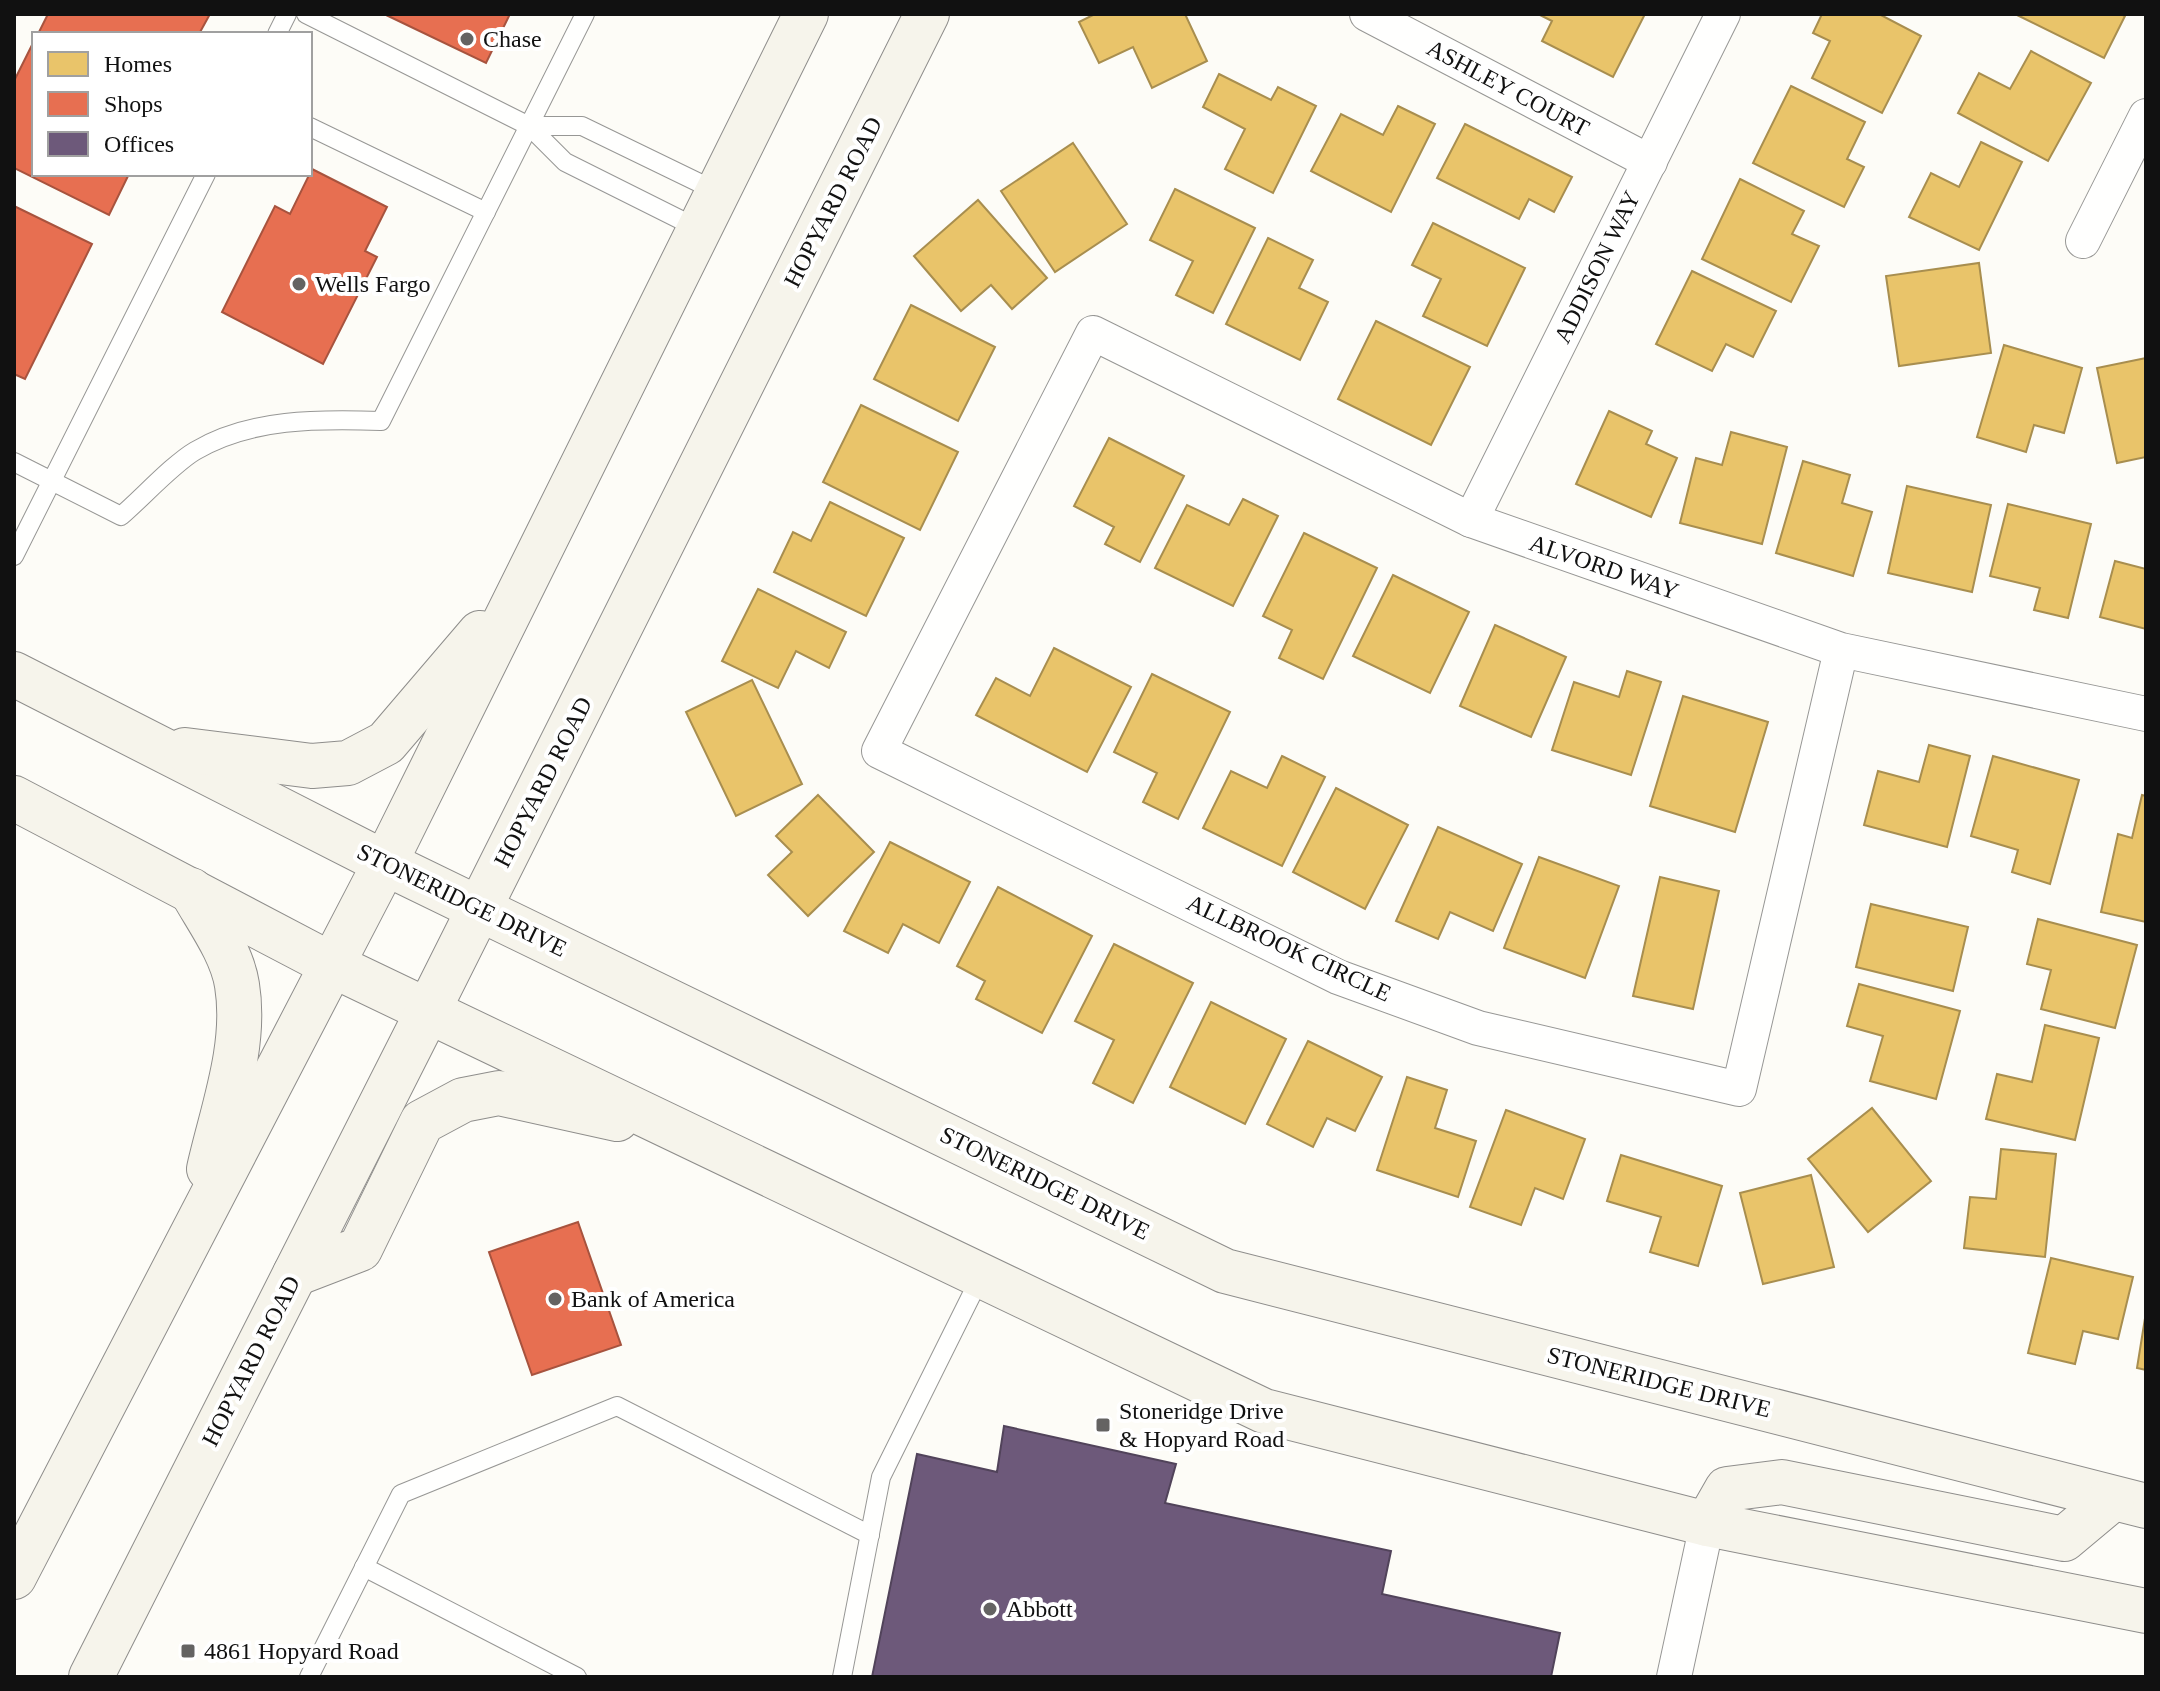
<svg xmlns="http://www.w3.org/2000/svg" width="2160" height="1691" viewBox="0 0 2160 1691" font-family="Georgia,serif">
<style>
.homes{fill:#e9c46a;stroke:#a88e4f;stroke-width:2}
.shops{fill:#e76f51;stroke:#a7533e;stroke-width:2}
.offices{fill:#6d597a;stroke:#51435a;stroke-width:2}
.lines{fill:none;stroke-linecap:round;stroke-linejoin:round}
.service-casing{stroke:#979795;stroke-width:20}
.minor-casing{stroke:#979795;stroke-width:36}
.secondary-casing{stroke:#8e8d8b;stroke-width:46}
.service{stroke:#fffffe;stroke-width:18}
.minor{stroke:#fffffe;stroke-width:34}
.secondary{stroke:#f6f4eb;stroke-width:44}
.poi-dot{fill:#646362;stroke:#fff;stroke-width:3}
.labels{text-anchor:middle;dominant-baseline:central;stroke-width:8;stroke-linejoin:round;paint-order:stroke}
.poi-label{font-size:24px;fill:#111;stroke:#fff;text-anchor:start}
.street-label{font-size:24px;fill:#111;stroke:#fff}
</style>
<rect width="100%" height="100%" fill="#fdfcf7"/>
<g class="homes">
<path d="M1095 14H1185L1207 61 1152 88 1133 47 1099 63 1079 22Z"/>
<path d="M1538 14H1645L1613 77 1542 41 1552 21Z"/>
<path d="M1822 14H1879L1921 36 1882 113 1812 78 1830 41 1813 33Z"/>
<path d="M2015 14H2120L2125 16 2104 58Z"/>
<path d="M2031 51 2091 83 2048 161 1958 113 1979 73 2010 89Z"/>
<path d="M1219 74 1271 100 1278 87 1316 106 1273 193 1225 169 1245 129 1203 107Z"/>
<path d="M1791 86 1865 122 1847 159 1864 167 1844 207 1753 163Z"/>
<path d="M1398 106 1435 124 1391 212 1311 171 1341 114 1383 135Z"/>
<path d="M1465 124 1572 177 1554 212 1529 199 1519 219 1437 178Z"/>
<path d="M1981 142 2022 162 1979 250 1909 217 1931 173 1959 187Z"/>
<path d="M1073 143 1127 224 1055 272 1001 191Z"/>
<path d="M1740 179 1804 211 1792 234 1819 246 1791 302 1702 259Z"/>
<path d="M1175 189 1255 228 1213 313 1176 295 1193 261 1150 240Z"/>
<path d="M978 200 1047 278 1012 309 991 285 961 311 914 256Z"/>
<path d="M1433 223 1525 268 1487 346 1423 316 1441 279 1412 265Z"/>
<path d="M1268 238 1313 260 1299 288 1328 302 1300 360 1226 324Z"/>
<path d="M1979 263 1991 353 1899 366 1886 276Z"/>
<path d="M1692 271 1776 311 1753 357 1726 344 1712 371 1656 344Z"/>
<path d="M911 305 995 347 958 421 874 379Z"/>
<path d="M1376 321 1470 367 1431 445 1338 399Z"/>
<path d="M2004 345 2082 368 2064 433 2034 425 2026 452 1977 437Z"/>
<path d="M2146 358V457L2117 463 2097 368Z"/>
<path d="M861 405 958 452 920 530 823 482Z"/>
<path d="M1609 411 1652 431 1646 444 1677 458 1651 517 1576 484Z"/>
<path d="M1731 432 1787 447 1762 544 1680 523 1696 458 1722 465Z"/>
<path d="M1109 438 1184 476 1140 562 1105 544 1114 527 1074 506Z"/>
<path d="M1803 461 1850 475 1842 503 1872 512 1853 576 1776 553Z"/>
<path d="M1907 486 1991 505 1972 592 1888 573Z"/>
<path d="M1243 499 1278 516 1233 606 1155 568 1187 505 1229 525Z"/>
<path d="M830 502 904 538 866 616 774 572 793 532 811 541Z"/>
<path d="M2008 504 2091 524 2068 618 2034 610 2040 588 1990 576Z"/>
<path d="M1304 533 1377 568 1323 679 1279 658 1292 630 1263 616Z"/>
<path d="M2115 561 2146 569V629L2100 617Z"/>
<path d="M1393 575 1469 612 1430 693 1353 656Z"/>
<path d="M758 589 846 632 829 668 796 651 778 688 722 661Z"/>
<path d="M1495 625 1566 657 1531 737 1460 706Z"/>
<path d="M1054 648 1131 687 1087 772 976 715 996 678 1030 696Z"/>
<path d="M1627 671 1661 682 1631 775 1552 750 1574 682 1619 697Z"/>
<path d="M1152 674 1230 712 1178 819 1143 802 1157 773 1114 752Z"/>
<path d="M752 680 802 784 736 816 686 712Z"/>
<path d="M1683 696 1768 722 1735 832 1650 806Z"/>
<path d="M1929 745 1970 756 1947 847 1864 825 1878 771 1919 782Z"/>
<path d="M1282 756 1325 777 1282 866 1203 828 1231 771 1267 788Z"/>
<path d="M1993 756 2079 780 2050 884 2012 872 2018 850 1971 836Z"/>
<path d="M1336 788 1408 825 1365 909 1293 872Z"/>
<path d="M818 795 874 852 808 916 768 875 792 852 776 836Z"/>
<path d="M2142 795 2146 796V922L2101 912 2118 834 2132 838Z"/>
<path d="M1438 827 1522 864 1493 931 1450 912 1438 939 1396 921Z"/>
<path d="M890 842 970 882 939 943 903 924 888 953 844 931Z"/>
<path d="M1539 857 1619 886 1585 978 1504 948Z"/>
<path d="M1660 877 1719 891 1693 1009 1633 996Z"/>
<path d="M998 887 1092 936 1042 1033 976 999 985 981 957 966Z"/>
<path d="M1871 904 1968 927 1953 991 1856 967Z"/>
<path d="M2038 919 2137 945 2115 1028 2041 1009 2051 970 2027 964Z"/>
<path d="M1114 944 1193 983 1133 1103 1093 1083 1114 1040 1075 1021Z"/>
<path d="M1859 984 1960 1011 1936 1099 1870 1081 1883 1036 1847 1026Z"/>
<path d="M1211 1002 1286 1039 1245 1124 1170 1087Z"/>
<path d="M2045 1025 2099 1038 2075 1140 1986 1119 1997 1074 2032 1082Z"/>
<path d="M1308 1041 1382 1077 1355 1131 1327 1118 1313 1147 1267 1124Z"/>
<path d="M1407 1077 1447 1090 1435 1128 1476 1141 1458 1197 1377 1170Z"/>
<path d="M1872 1108 1931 1181 1868 1232 1808 1159Z"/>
<path d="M1506 1110 1585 1139 1563 1199 1535 1188 1521 1225 1470 1207Z"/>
<path d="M2001 1149 2056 1154 2045 1257 1964 1248 1970 1197 1996 1199Z"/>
<path d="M1621 1155 1722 1186 1698 1266 1650 1252 1661 1217 1607 1201Z"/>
<path d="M1811 1175 1834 1267 1763 1284 1740 1193Z"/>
<path d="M2051 1258 2133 1277 2118 1339 2083 1331 2075 1364 2028 1353Z"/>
<path d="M2146 1312V1370L2137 1368Z"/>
</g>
<g class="shops">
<path d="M48 14H210L199 34H38Z"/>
<path d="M384 14H510L486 63Z"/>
<path d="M34 41V174H129L109 215 14 168V81Z"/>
<path d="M312 169 387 207 365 251 377 257 323 364 222 312 275 206 290 214Z"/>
<path d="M14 206 92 244 25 379 14 374Z"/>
<path d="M578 1222 621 1345 532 1375 489 1252Z"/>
</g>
<path class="offices" d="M1004 1426 1176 1464 1165 1503 1391 1551 1382 1594 1560 1633 1551 1677H872L917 1454 997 1472Z"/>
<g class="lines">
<g class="service-casing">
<g id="service">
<path d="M306 14 529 126 565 162 697 228"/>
<path d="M277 34 287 14"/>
<path d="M529 126H582L716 191"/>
<path d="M310 127 486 212"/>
<path d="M14 462 121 516C142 498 173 464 195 451 250 418 319 419 381 421L585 14"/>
<path d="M14 556 206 174"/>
<path d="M364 1567 577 1677"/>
<path d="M309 1677 401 1494 617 1406 870 1535"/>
<path d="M842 1677 881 1477 981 1276"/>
</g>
</g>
<g class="minor-casing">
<g id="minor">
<path d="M1367 14 1650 162"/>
<path d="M2083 241 2146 116"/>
<path d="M1471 520 1723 14"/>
<path d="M1841 650 1739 1089 1478 1028 1338 977 879 751 1093 333 1471 520 1841 650 2146 714"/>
<path d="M1674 1677 1707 1524"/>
</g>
</g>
<g class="secondary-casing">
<g id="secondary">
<path d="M14 674 385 863 1225 1271 2146 1506"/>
<path d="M185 750 312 766 348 763 386 743 480 633"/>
<path d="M14 798 332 965 1264 1411 1707 1524 2146 1611"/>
<path d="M191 890C207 919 232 952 237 985 247 1046 222 1111 209 1169"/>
<path d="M295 1274 360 1249 422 1122 463 1100 499 1093 617 1119"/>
<path d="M1707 1524 1727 1489 1782 1482 2064 1539 2112 1499"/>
<path d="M14 1577 385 863 806 14"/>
<path d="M91 1677 428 1011 927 14"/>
</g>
</g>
<use href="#service" class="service"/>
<use href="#minor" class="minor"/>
<use href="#secondary" class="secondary"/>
</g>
<g class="poi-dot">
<circle cx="467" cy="39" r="8"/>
<circle cx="299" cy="284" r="8"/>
<circle cx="555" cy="1299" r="8"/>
<rect x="1095" y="1417" width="16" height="16" rx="4"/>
<circle cx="990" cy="1609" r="8"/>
<rect x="180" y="1643" width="16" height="16" rx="4"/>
</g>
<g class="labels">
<g class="poi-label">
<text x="483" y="39">Chase</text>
<text x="315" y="284">Wells Fargo</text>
<text x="571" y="1299">Bank of America</text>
<text x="1119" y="1411">Stoneridge Drive<tspan x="1119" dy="28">&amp; Hopyard Road</tspan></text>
<text x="1006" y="1609">Abbott</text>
<text x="204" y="1651">4861 Hopyard Road</text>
</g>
<g class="street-label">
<text transform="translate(1508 88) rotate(28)">ASHLEY COURT</text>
<text transform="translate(833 202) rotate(-63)">HOPYARD ROAD</text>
<text transform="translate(1597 267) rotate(-64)">ADDISON WAY</text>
<text transform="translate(1604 567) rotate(19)">ALVORD WAY</text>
<text transform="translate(543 782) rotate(-63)">HOPYARD ROAD</text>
<text transform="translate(462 900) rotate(26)">STONERIDGE DRIVE</text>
<text transform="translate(1289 948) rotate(25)">ALLBROOK CIRCLE</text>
<text transform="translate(1045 1183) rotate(26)">STONERIDGE DRIVE</text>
<text transform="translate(251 1361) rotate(-63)">HOPYARD ROAD</text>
<text transform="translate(1659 1382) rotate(14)">STONERIDGE DRIVE</text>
</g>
</g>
<rect width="2160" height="1691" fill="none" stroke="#111111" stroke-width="32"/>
<rect x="32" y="32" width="280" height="144" fill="#ffffff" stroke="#a0a0a0" stroke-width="2"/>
<rect x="48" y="52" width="40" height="24" fill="#e9c46a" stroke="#a0a0a0" stroke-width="2"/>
<text x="104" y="72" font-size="24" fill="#111111">Homes</text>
<rect x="48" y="92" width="40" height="24" fill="#e76f51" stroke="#a0a0a0" stroke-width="2"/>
<text x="104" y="112" font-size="24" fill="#111111">Shops</text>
<rect x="48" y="132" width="40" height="24" fill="#6d597a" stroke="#a0a0a0" stroke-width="2"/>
<text x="104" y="152" font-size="24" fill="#111111">Offices</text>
</svg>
